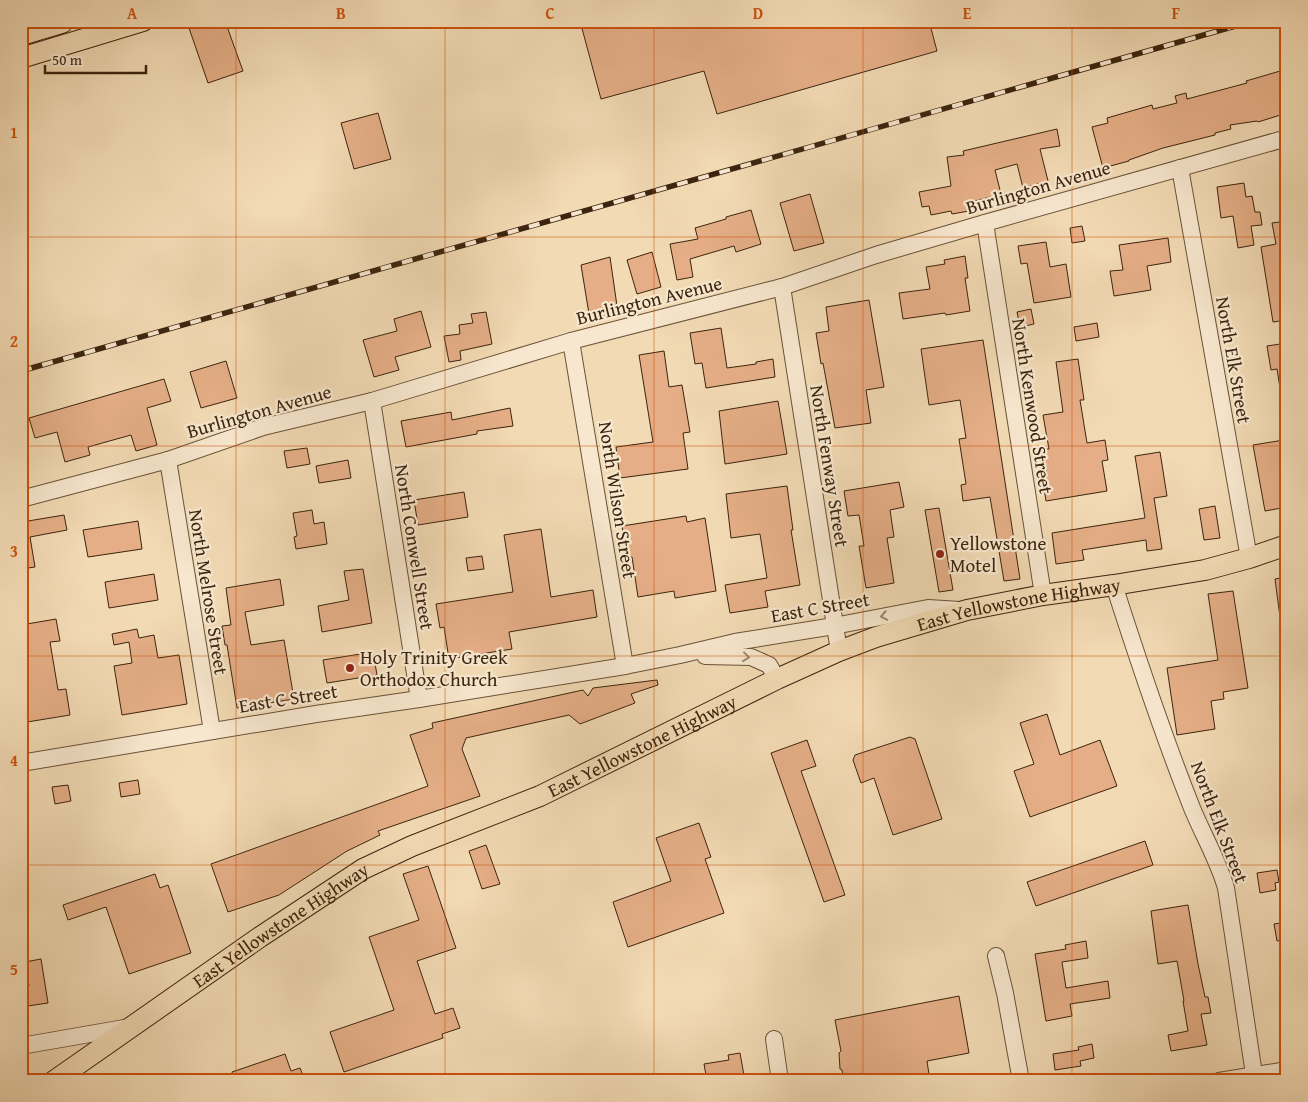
<svg xmlns="http://www.w3.org/2000/svg" width="1308" height="1102" viewBox="0 0 1308 1102" font-family="'Gentium Book Plus',serif">
<style>
.building{fill:#e5ae86;stroke:#3c240e}
.lines{fill:none;stroke-linecap:round;stroke-linejoin:round}
.minor-casing{stroke:#6a5238;stroke-width:18}
.major-casing{stroke:#3c240e;stroke-width:22}
.highway-casing{stroke:#3c240e;stroke-width:26}
.minor{stroke:#f7e7ce;stroke-width:16}
.major{stroke:#f2dab4;stroke-width:20}
.highway{stroke:#f2dab4;stroke-width:24}
.rail-casing{stroke:#3c240e;stroke-width:5.5}
.rail{stroke:#f7e7ce;stroke-width:4;stroke-dasharray:11;stroke-linecap:butt}
.oneway{stroke:#9a866e}
.grid{fill:none;stroke:#ce510c;stroke-width:1;stroke-opacity:0.55}
.poi-dot{fill:#8f2418;stroke:#f7e7ce;stroke-width:2}
.labels{text-anchor:middle;dominant-baseline:central;stroke-width:4.5;stroke-linejoin:round;paint-order:stroke}
.street-label{font-size:19px;fill:#3c240e;stroke:#f7e7ce}
.poi-label{font-size:19px;fill:#3c240e;stroke:#f7e7ce;text-anchor:start}
.neatline{fill:none;stroke:#ce510c;stroke-width:2}
.grid-label{font-size:16px;text-anchor:middle;font-weight:bold;fill:#ce510c}
</style>
<rect width="100%" height="100%" fill="#f2dab4"/>
<filter id="stains"><feTurbulence type="fractalNoise" baseFrequency=".004" numOctaves="4"/><feColorMatrix values="0 0 0 0 .2 0 0 0 0 .09 0 0 0 0 .02 0 0 0 .5 -.17"/></filter>
<radialGradient id="worn" r=".72"><stop offset=".6" stop-color="#630" stop-opacity="0"/><stop offset="1" stop-color="#630" stop-opacity=".3"/></radialGradient>
<g class="building">
<path d="M207 21H225L243 71 208 83 189 28Z"/>
<path d="M580 21H929L937 51 717 114 704 71 601 99Z"/>
<path d="M1287 69V113L1258 122 1257 121 1230 125 1231 129 1215 133V135L1163 148 1129 160V161L1103 168 1092 127 1108 123 1107 118 1152 105 1153 109 1177 103 1175 96 1186 93 1187 99 1247 83 1246 81Z"/>
<path d="M378 113 391 159 354 169 341 123Z"/>
<path d="M1057 129 1060 146 1040 149 1048 181 1023 188 1017 164 995 170 1001 194 968 203 969 211 952 214 951 211 931 215 929 206 922 207 919 192 951 186 947 157 964 155 963 151Z"/>
<path d="M1244 183 1246 197 1252 196 1255 212H1260L1262 225 1251 226 1254 245 1238 248 1233 216 1221 218 1217 187Z"/>
<path d="M810 194 824 243 794 251 780 203Z"/>
<path d="M751 210 761 244 736 252 734 246 690 259 693 277 677 280 670 244 698 239 695 228 726 219V217Z"/>
<path d="M1287 221V320L1273 322 1261 247 1276 244 1272 223Z"/>
<path d="M1082 226 1085 241 1072 243 1070 228Z"/>
<path d="M1168 238 1171 262 1147 266 1151 290 1114 296 1110 271 1123 270 1119 245Z"/>
<path d="M1046 242 1050 267 1066 264 1071 297 1034 303 1027 263 1021 264 1018 246Z"/>
<path d="M652 252 661 287 637 294 627 260Z"/>
<path d="M965 256 968 278H965L970 311 946 315 945 313 903 319 899 293 930 289 926 267 945 264 944 260Z"/>
<path d="M610 257 618 313 590 320 581 265Z"/>
<path d="M869 300 884 387 866 390 871 423 835 428 823 363 821 364 816 333 829 331 826 307Z"/>
<path d="M1031 309 1034 324 1020 327 1017 312Z"/>
<path d="M421 311 431 347 395 357 399 370 374 377 363 340 397 331 394 319Z"/>
<path d="M486 312 492 344 460 351 461 360 449 362 444 336 460 334 459 325 473 323 471 314Z"/>
<path d="M1097 323 1099 337 1076 341 1074 327Z"/>
<path d="M721 328 727 368 756 364V362L773 359 775 377 706 388 702 363 695 364 690 333Z"/>
<path d="M983 340 1020 579 1004 581 990 497 963 501 961 485 966 484 959 439 966 438 960 400 929 405 921 349Z"/>
<path d="M1287 343V393L1281 394 1277 369 1271 370 1267 346Z"/>
<path d="M664 351 669 387 682 385 690 432 683 433 688 469 620 478 616 447 653 442 639 355Z"/>
<path d="M1078 359 1084 400H1080L1087 443 1105 440 1108 460 1102 461 1107 491 1046 501 1042 475H1047L1043 449H1049L1043 415 1063 412 1056 362Z"/>
<path d="M226 361 237 398 201 408 190 372Z"/>
<path d="M164 379 171 401 147 408 157 445 136 451 131 435 88 447 90 455 65 462 57 432 35 438 29 418Z"/>
<path d="M778 401 787 454 725 464 719 411Z"/>
<path d="M510 408 513 426 477 431V434L406 447 401 421 451 412 452 420Z"/>
<path d="M1284 440 1287 454V507L1265 511 1253 445Z"/>
<path d="M307 448 310 464 287 468 284 451Z"/>
<path d="M1160 452 1167 496 1154 498 1162 549 1147 551 1146 540 1082 550 1084 560 1056 564 1052 533 1145 518 1135 456Z"/>
<path d="M348 460 351 478 319 483 316 466Z"/>
<path d="M899 482 904 507 890 510 894 537 887 538 894 583 866 588 859 546H864L859 515 848 516 844 491Z"/>
<path d="M787 486 793 530H791L800 585 765 591 768 607 730 613 725 585 767 578 760 534 731 538 726 494Z"/>
<path d="M464 492 468 517 418 525 414 500Z"/>
<path d="M1215 506 1220 538 1204 540 1199 509Z"/>
<path d="M939 508 953 590 939 592 925 510Z"/>
<path d="M312 510 314 524 324 522 327 544 296 549 294 537 297 536 293 513Z"/>
<path d="M64 515 67 530 30 537 35 567 21 569V519L27 518 28 525V521Z"/>
<path d="M686 516 687 522 705 518 716 591 675 598 674 591 638 597 632 557 627 558 622 526Z"/>
<path d="M138 521 142 549 88 557 83 530Z"/>
<path d="M541 529 551 597 593 590 597 617 509 632 512 649 449 659 444 627 440 628 436 604 513 592 504 535Z"/>
<path d="M482 556 484 569 468 571 466 558Z"/>
<path d="M363 569 372 623 322 632 318 606 349 600 344 571Z"/>
<path d="M154 574 158 600 109 608 105 582Z"/>
<path d="M1287 577V616L1280 617 1275 579Z"/>
<path d="M280 579 284 605 245 612 251 645 284 640 294 699 237 708 227 645H225L222 626 231 625 226 588Z"/>
<path d="M1233 591 1248 688 1223 692 1224 699 1211 701 1215 729 1177 735 1167 668 1218 660 1208 594Z"/>
<path d="M56 619 60 641 50 642 58 690 66 689 70 715 21 723V625Z"/>
<path d="M137 629 139 638 154 635 158 658 179 655 187 704 122 715 114 666 132 663 129 642 114 645 112 634Z"/>
<path d="M373 652 377 675 327 683 323 660Z"/>
<path d="M657 680 658 685 631 694 635 703 580 724 569 715 466 738 462 749 480 796 378 831 380 835 347 851 279 895 228 912 211 864 428 786 410 735 433 728 432 723 583 690 588 696 593 688Z"/>
<path d="M1047 714 1060 755 1100 740 1117 786 1030 817 1014 771 1034 764 1020 723Z"/>
<path d="M910 737 915 739 942 819 893 835 874 778 861 783 853 760 855 755Z"/>
<path d="M807 740 816 766 801 771 845 895 824 902 771 753Z"/>
<path d="M138 780 140 794 121 797 119 783Z"/>
<path d="M68 785 71 801 55 804 52 787Z"/>
<path d="M699 823 711 857 705 859 724 913 628 947 613 902 671 881 656 838Z"/>
<path d="M1145 841 1153 865 1036 906 1027 882Z"/>
<path d="M486 845 500 884 482 889 469 851Z"/>
<path d="M428 866 456 948 417 961 435 1014 453 1008 460 1028 442 1034 443 1038 344 1072 330 1032 394 1010 369 937 419 920 403 874Z"/>
<path d="M1277 870 1279 882 1275 883 1276 890 1260 893 1257 873Z"/>
<path d="M155 874 160 888 168 885 191 953 129 974 106 907 68 920 63 905Z"/>
<path d="M1188 905 1198 964 1205 997H1208L1211 1013 1201 1014 1207 1045 1171 1051 1168 1035 1188 1031 1183 1001H1184L1177 961 1158 964 1151 911Z"/>
<path d="M1287 922V939L1277 941 1274 924Z"/>
<path d="M1086 941 1088 958 1062 962 1066 988 1108 981 1110 998 1070 1004 1072 1016 1046 1021 1035 954 1066 949 1065 945Z"/>
<path d="M41 959 48 1003 21 1007V987L29 986 25 962Z"/>
<path d="M959 996 969 1053 927 1061 930 1081H844L842 1070 840 1069 839 1053 841 1051 835 1020Z"/>
<path d="M1092 1044 1094 1058 1080 1061 1081 1066 1055 1070 1053 1054 1079 1050 1078 1047Z"/>
<path d="M740 1053 745 1081H707L704 1064 729 1060 728 1055Z"/>
<path d="M285 1054 291 1071 300 1068 305 1081H235L232 1072Z"/>
</g>
<g class="lines">
<g class="minor-casing">
<g id="minor">
<path d="M1180 168 1249 558"/>
<path d="M985 223 1043 595"/>
<path d="M782 287 839 651"/>
<path d="M571 341 625 666"/>
<path d="M372 401 419 699"/>
<path d="M168 460 212 731"/>
<path d="M21 499 168 460 263 427 372 401 571 341 782 287 876 255 985 223 1287 138"/>
<path d="M1114 585C1138 660 1163 735 1192 808 1203 835 1218 860 1226 888L1255 1081"/>
<path d="M705 656 751 657 769 665 777 679"/>
<path d="M21 763 316 714 419 699 625 666 680 655 735 642 834 626 928 608 960 610"/>
<path d="M996 956 1005 993 1021 1081"/>
<path d="M774 1039 780 1081"/>
<path d="M21 1046 130 1027"/>
<path d="M1219 1081 1287 1070"/>
</g>
</g>
<g class="major-casing">
<g id="major">
<path d="M21 58 143 21"/>
<path id="s1" d="M54 1081 260 937 363 869 412 846 540 796 777 679 839 651 876 637 967 610 1043 595 1114 585 1205 570 1249 558 1287 545"/>
</g>
</g>
<g class="highway-casing">
<path id="highway" d="M21 33 61 21"/>
</g>
<use href="#minor" class="minor"/>
<use href="#major" class="major"/>
<use href="#highway" class="highway"/>
<g class="rail-casing">
<path id="rail" d="M21 371 1253 21"/>
</g>
<use href="#rail" class="rail"/>
</g>
<defs><path id="oneway-chevron" d="M-2-3.5L2.5 0L-2 3.5" fill="none" stroke-width="1.6" stroke-linecap="round" stroke-linejoin="round" transform="scale(1.25)"/></defs>
<g class="oneway">
<use href="#oneway-chevron" transform="translate(884 616) rotate(169)"/>
<use href="#oneway-chevron" transform="translate(746 657) rotate(7)"/>
</g>
<path class="grid" d="M236 21V1081M445 21V1081M654 21V1081M863 21V1081M1072 21V1081M21 237H1287M21 446H1287M21 656H1287M21 865H1287"/>
<g class="poi-dot">
<circle cx="940" cy="554" r="5"/>
<circle cx="350" cy="668" r="5"/>
</g>
<g class="labels">
<g class="street-label">
<text transform="translate(1038 187) rotate(-16)">Burlington Avenue</text>
<text transform="translate(649 300) rotate(-14)">Burlington Avenue</text>
<text transform="translate(1234 360) rotate(80)">North Elk Street</text>
<text transform="translate(1033 406) rotate(81)">North Kenwood Street</text>
<text transform="translate(259 411) rotate(-16)">Burlington Avenue</text>
<text transform="translate(830 466) rotate(81)">North Fenway Street</text>
<text transform="translate(618 500) rotate(81)">North Wilson Street</text>
<text transform="translate(415 547) rotate(81)">North Conwell Street</text>
<text transform="translate(209 592) rotate(81)">North Melrose Street</text>
<text stroke="none"><textPath href="#s1" startOffset="1085">East Yellowstone Highway</textPath></text>
<text transform="translate(820 607) rotate(-10)">East C Street</text>
<text transform="translate(288 698) rotate(-9)">East C Street</text>
<text stroke="none"><textPath href="#s1" startOffset="680">East Yellowstone Highway</textPath></text>
<text transform="translate(1220 822) rotate(69)">North Elk Street</text>
<text stroke="none"><textPath href="#s1" startOffset="275">East Yellowstone Highway</textPath></text>
</g>
<g class="poi-label">
<text x="950" y="543">Yellowstone<tspan x="950" dy="22">Motel</tspan></text>
<text x="360" y="657">Holy Trinity Greek<tspan x="360" dy="22">Orthodox Church</tspan></text>
</g>
</g>
<rect width="1308" height="1102" fill="none" stroke="#f2dab4" stroke-width="55"/>
<path d="M45 65v8h101v-8" fill="none" stroke="#3c240e" stroke-width="2.5"/>
<text x="52" y="65" font-size="15" fill="#3c240e" stroke="#f7e7ce" stroke-width="4" paint-order="stroke">50 m</text>
<rect x="28" y="28" width="1252" height="1046" class="neatline"/>
<g class="grid-label">
<text x="132" y="19">A</text>
<text x="341" y="19">B</text>
<text x="550" y="19">C</text>
<text x="758" y="19">D</text>
<text x="967" y="19">E</text>
<text x="1176" y="19">F</text>
<text x="14" y="138">1</text>
<text x="14" y="347">2</text>
<text x="14" y="557">3</text>
<text x="14" y="766">4</text>
<text x="14" y="975">5</text>
</g>
<rect width="100%" height="100%" filter="url(#stains)"/>
<rect width="100%" height="100%" fill="url(#worn)"/>
</svg>
